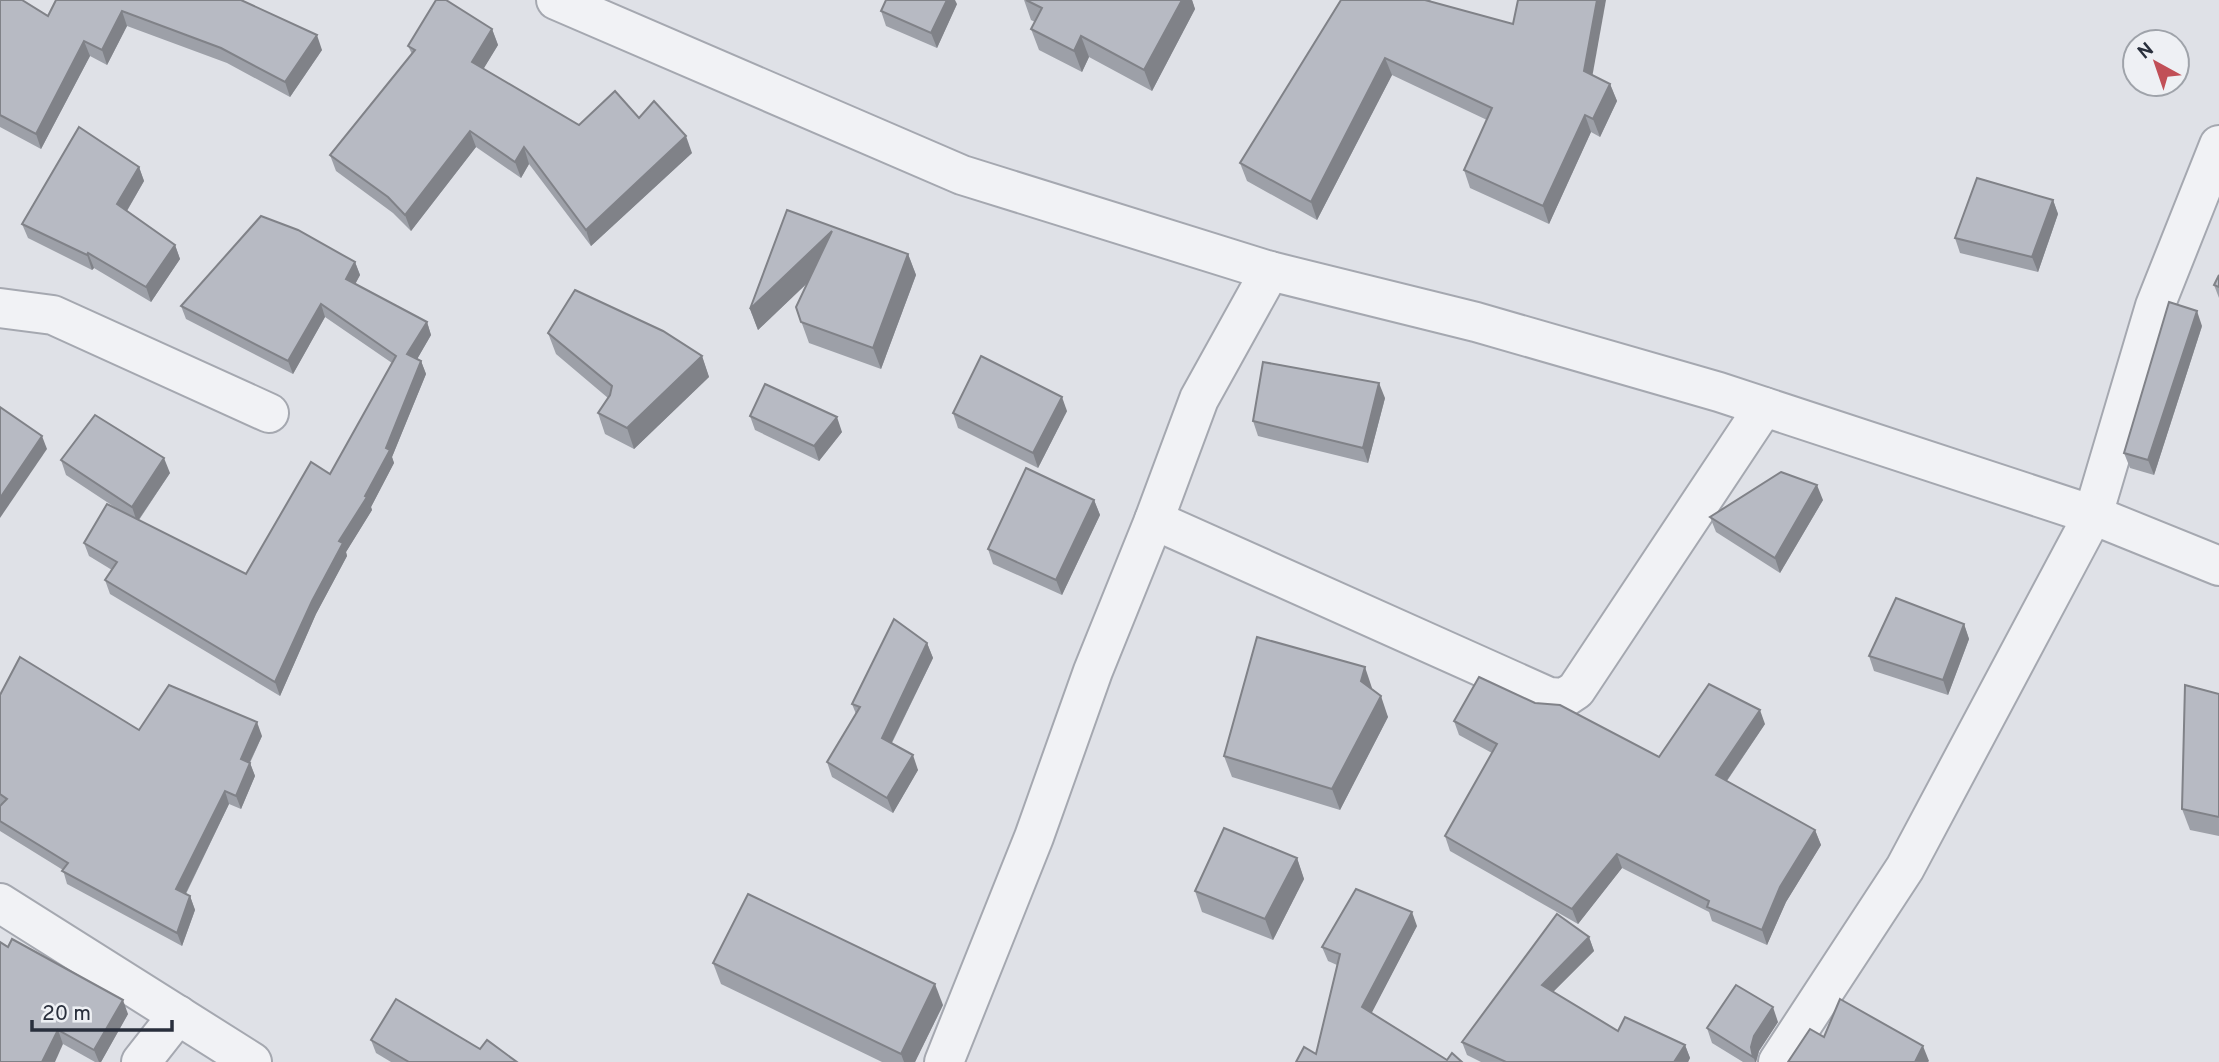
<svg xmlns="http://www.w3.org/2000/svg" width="2219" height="1062" viewBox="0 0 2219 1062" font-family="Overpass,sans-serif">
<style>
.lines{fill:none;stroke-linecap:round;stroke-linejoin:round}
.minor-casing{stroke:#a5a8b0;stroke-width:42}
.tertiary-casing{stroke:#a5a8b0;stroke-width:42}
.minor{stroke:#f1f2f5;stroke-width:38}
.tertiary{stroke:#f1f2f5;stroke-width:38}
.wall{fill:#9da0a8}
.shaded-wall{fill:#808288}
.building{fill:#b7bac3;stroke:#808288;stroke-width:2}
</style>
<rect width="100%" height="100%" fill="#dfe1e7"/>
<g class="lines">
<g class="minor-casing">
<g id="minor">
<path d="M1270 271 1199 399 1154 520 1549 697 1564 698 1576 690 1764 407"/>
<path d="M0 308 53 315 269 413"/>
<path d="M0 903 252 1062"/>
<path d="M141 1062 178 1015"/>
<path d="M944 1062 1034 837 1093 671 1154 520"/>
<path d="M1778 1062 1905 868 2093 515 2155 306 2219 145"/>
</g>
</g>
<g class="tertiary-casing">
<path id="tertiary" d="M556 0 962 175 1270 271 1476 322 1719 392 2093 515 2219 566"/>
</g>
<use href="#minor" class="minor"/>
<use href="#tertiary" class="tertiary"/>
</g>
<g class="wall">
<path d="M0 0 48 16 241 0 322 50 290 97 227 63 127 26 107 65 90 56 41 149 0 127Z"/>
<path d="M1024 0H1192L1195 9 1152 91 1089 57 1082 72 1039 50 1031 29 1035 22 1031 20Z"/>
<path d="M1341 0H1431L1430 1 1610 84 1617 101 1600 137 1591 132 1549 224 1470 188 1464 170 1487 120 1392 75 1317 220 1247 181 1240 163Z"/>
<path d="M957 4 937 48 886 26 881 11Z"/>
<path d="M492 29 498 45 483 69 579 125 639 118 692 153 591 246 529 164 521 178 476 147 411 231 393 213 336 171 330 155 412 54 408 46Z"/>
<path d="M139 167 144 181 127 211 175 245 180 259 151 302 94 268 92 270 28 238 22 224Z"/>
<path d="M2053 200 2058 214 2038 272 1960 253 1955 238Z"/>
<path d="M787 210 908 254 916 275 881 369 809 343 796 307 808 282 758 330 750 309Z"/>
<path d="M355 262 360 275 355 284 427 322 431 335 417 359 421 361 426 374 392 457 394 463 371 507 372 510 346 552 347 556 316 614 280 696 110 594 105 580 112 570 89 556 84 543 119 510 66 475 61 460 170 473 139 520 246 574 330 474 392 363 325 317 293 374 186 319 181 306Z"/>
<path d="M2219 275V298L2214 285Z"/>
<path d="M2202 326 2154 475 2130 468 2124 453Z"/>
<path d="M548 333 702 356 709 377 634 449 605 434 598 413 608 398 556 354Z"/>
<path d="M1385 398 1368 463 1258 436 1253 421Z"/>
<path d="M1067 411 1038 468 958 428 953 413Z"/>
<path d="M750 416 842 432 819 461 755 430Z"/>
<path d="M1094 500 1100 515 1062 595 993 564 988 549Z"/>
<path d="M1823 500 1780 573 1716 532 1710 517Z"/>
<path d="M1964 624 1969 639 1948 695 1874 671 1869 656Z"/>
<path d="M927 643 933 658 892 743 918 770 893 813 832 777 827 762 856 714 852 704Z"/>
<path d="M1372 688V689L1388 717 1340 810 1232 777 1224 756Z"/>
<path d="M2219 694V836L2190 830 2182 809Z"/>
<path d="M0 695 139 730 262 736 250 763 255 776 241 809 229 804 186 894 190 896 195 910 182 946 67 884 63 870 0 831V806L1 805 0 804Z"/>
<path d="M1454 721 1659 757 1765 724 1727 781 1815 830 1821 845 1786 902 1767 945 1712 921 1709 912 1622 868 1578 924 1450 851 1445 836 1492 753 1459 735Z"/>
<path d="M1297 858 1304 879 1273 940 1202 912 1195 891Z"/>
<path d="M1417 926 1371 1013 1447 1060 1462 1062 1316 1054 1337 965 1328 961 1322 947Z"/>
<path d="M1589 937 1594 951 1553 992 1618 1031 1685 1045 1690 1058 1688 1062H1481L1467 1055 1462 1042Z"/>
<path d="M0 942 128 1014 101 1062H95L63 1044Z"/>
<path d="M713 963 943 1005 915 1062H882L721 984Z"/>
<path d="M1778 1022 1759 1051 1756 1062H1743L1712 1043 1707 1028Z"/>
<path d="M371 1040 480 1049 517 1062H391L376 1053Z"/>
</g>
<g class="shaded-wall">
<path d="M947 0H955L957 4 937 48 931 33Z"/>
<path d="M1182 0H1192L1195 9 1152 91 1144 70Z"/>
<path d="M1597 0H1606L1590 89 1584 71Z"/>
<path d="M122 11 127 26 107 65 102 50Z"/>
<path d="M492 29 498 45 478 78 472 62Z"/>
<path d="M317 35 322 50 290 97 285 82Z"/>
<path d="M1081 36 1089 57 1082 72 1074 51Z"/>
<path d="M84 41 90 56 41 149 36 134Z"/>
<path d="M1385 58 1392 75 1317 220 1311 202Z"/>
<path d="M1610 84 1617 101 1600 137 1593 119Z"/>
<path d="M1585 115 1591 132 1549 224 1543 206Z"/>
<path d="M470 131 476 147 411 231 405 215Z"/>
<path d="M686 136 692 153 591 246 586 230Z"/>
<path d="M524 147 529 164 521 178 515 162Z"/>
<path d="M139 167 144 181 122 219 117 204Z"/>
<path d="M2053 200 2058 214 2038 272 2032 257Z"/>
<path d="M832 231 840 252 758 330 750 309Z"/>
<path d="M175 245 180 259 151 302 146 287Z"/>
<path d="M88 253 94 268 92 270 87 255Z"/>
<path d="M908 254 916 275 881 369 873 348Z"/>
<path d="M355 262 360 275 351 292 346 279Z"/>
<path d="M321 304 325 317 293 374 288 361Z"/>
<path d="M2197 311 2202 326 2154 475 2148 460Z"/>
<path d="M427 322 431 335 412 368 407 354Z"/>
<path d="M702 356 709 377 634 449 627 428Z"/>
<path d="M421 361 426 374 392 457 394 463 371 507 372 510 346 552 347 556 316 614 280 696 275 682 339 541 365 496 386 448Z"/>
<path d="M1379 383 1385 398 1368 463 1363 448Z"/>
<path d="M1062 397 1067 411 1038 468 1033 453Z"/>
<path d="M837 417 842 432 819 461 814 446Z"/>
<path d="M42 436 47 449 0 518V498Z"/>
<path d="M164 458 170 473 137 522 132 507Z"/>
<path d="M1817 485 1823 500 1780 573 1775 558Z"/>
<path d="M1094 500 1100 515 1062 595 1056 580Z"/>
<path d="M1964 624 1969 639 1948 695 1943 680Z"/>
<path d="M927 643 933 658 887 752 882 738Z"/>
<path d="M1365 667 1372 688 1368 702 1361 681Z"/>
<path d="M1381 696 1388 717 1340 810 1332 789Z"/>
<path d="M1760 710 1765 724 1721 789 1716 775Z"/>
<path d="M257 722 262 736 245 772 241 759Z"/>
<path d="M913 755 918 770 893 813 887 798Z"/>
<path d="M250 763 255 776 241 809 236 796Z"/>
<path d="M225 791 229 804 181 903 176 889Z"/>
<path d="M1815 830 1821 845 1786 902 1767 945 1762 930 1780 887Z"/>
<path d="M1617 854 1622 868 1578 924 1572 909Z"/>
<path d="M1297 858 1304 879 1273 940 1265 919Z"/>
<path d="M190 896 195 910 182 946 177 933Z"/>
<path d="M1412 912 1417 926 1367 1022 1362 1007Z"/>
<path d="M1589 937 1594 951 1547 998 1542 985Z"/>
<path d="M935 984 943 1005 915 1062H904L901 1054Z"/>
<path d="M123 1000 128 1014 101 1062H99L94 1050Z"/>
<path d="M1773 1007 1778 1022 1759 1051 1756 1062H1755L1751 1047 1754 1036Z"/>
<path d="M58 1030 63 1044 55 1062H42Z"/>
<path d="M1685 1045 1690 1058 1688 1062H1674Z"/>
<path d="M1923 1046 1929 1061 1928 1062H1915Z"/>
</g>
<g class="building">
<path d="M0 0H22L48 16 56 0H241L317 35 285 82 221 48 122 11 102 50 84 41 36 134 0 115Z"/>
<path d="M436 0H446L492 29 472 62 579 125 615 91 639 118 654 101 686 136 586 230 524 147 515 162 470 131 405 215 388 197 330 155 415 50 408 46Z"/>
<path d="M886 0H947L931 33 881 11Z"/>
<path d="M1026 0H1182L1144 70 1081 36 1074 51 1031 29 1042 8Z"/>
<path d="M1341 0H1425L1513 24 1518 0H1597L1584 71 1610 84 1593 119 1585 115 1543 206 1464 170 1492 108 1385 58 1311 202 1240 163Z"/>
<path d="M79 127 139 167 117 204 175 245 146 287 88 253 87 255 22 224Z"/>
<path d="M1977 178 2053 200 2032 257 1955 238Z"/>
<path d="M787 210 908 254 873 348 801 322 796 307 832 231 750 309Z"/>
<path d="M261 216 298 230 355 262 346 279 427 322 407 354 421 361 386 448 390 450 365 496 367 497 339 541 343 543 312 601 275 682 105 580 117 562 84 543 107 504 246 574 311 462 330 474 396 356 321 304 288 361 181 306Z"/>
<path d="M2219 275V287L2214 285Z"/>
<path d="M575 290 663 331 702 356 627 428 598 413 610 395 612 386 548 333Z"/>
<path d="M2169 302 2197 311 2148 460 2124 453Z"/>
<path d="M981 356 1062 397 1033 453 953 413Z"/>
<path d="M1263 362 1379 383 1363 448 1253 421Z"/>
<path d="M765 384 837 417 814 446 750 416Z"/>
<path d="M0 407 42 436 0 498Z"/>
<path d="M95 415 164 458 132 507 61 460Z"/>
<path d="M1026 468 1094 500 1056 580 988 549Z"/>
<path d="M1781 472 1817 485 1775 558 1710 517Z"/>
<path d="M1896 598 1964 624 1943 680 1869 656Z"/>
<path d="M894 619 927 643 882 738 913 755 887 798 827 762 860 707 852 704Z"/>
<path d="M1257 637 1365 667 1361 681 1381 696 1332 789 1224 756Z"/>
<path d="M20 657 139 730 169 685 257 722 241 759 250 763 236 796 225 791 176 889 190 896 177 933 62 871 68 863 0 821V806L7 799 0 794V695Z"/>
<path d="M1479 677 1535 703 1560 705 1659 757 1709 684 1760 710 1716 775 1815 830 1780 887 1762 930 1707 907 1709 901 1617 854 1572 909 1445 836 1497 744 1454 721Z"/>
<path d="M2185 685 2219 694V817L2182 809Z"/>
<path d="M1224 828 1297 858 1265 919 1195 891Z"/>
<path d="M1356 889 1412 912 1362 1007 1447 1060 1452 1053 1462 1062H1296L1304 1047 1316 1054 1340 954 1322 947Z"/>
<path d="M748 894 935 984 901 1054 713 963Z"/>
<path d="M1557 914 1589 937 1542 985 1618 1031 1625 1017 1685 1045 1674 1062H1506L1462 1042Z"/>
<path d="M12 939 123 1000 94 1050 58 1030 42 1062H0V942L8 947Z"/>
<path d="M1736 985 1773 1007 1754 1036 1751 1047 1753 1057 1707 1028Z"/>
<path d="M396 999 480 1049 487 1040 517 1062H409L371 1040Z"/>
<path d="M1840 999 1923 1046 1915 1062H1788L1810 1029 1824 1037Z"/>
</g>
<g transform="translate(2156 63) rotate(320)"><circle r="33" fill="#eef0f4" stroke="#9fa3aa" stroke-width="2"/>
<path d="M0-5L12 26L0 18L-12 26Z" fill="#c14f57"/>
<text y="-10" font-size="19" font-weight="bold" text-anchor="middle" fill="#292f3c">N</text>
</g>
<path d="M32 1020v10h140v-10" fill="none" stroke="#292f3c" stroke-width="3.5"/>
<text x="42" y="1020" font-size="21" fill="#292f3c" stroke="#eef0f4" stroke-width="5" paint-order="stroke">20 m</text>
</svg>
